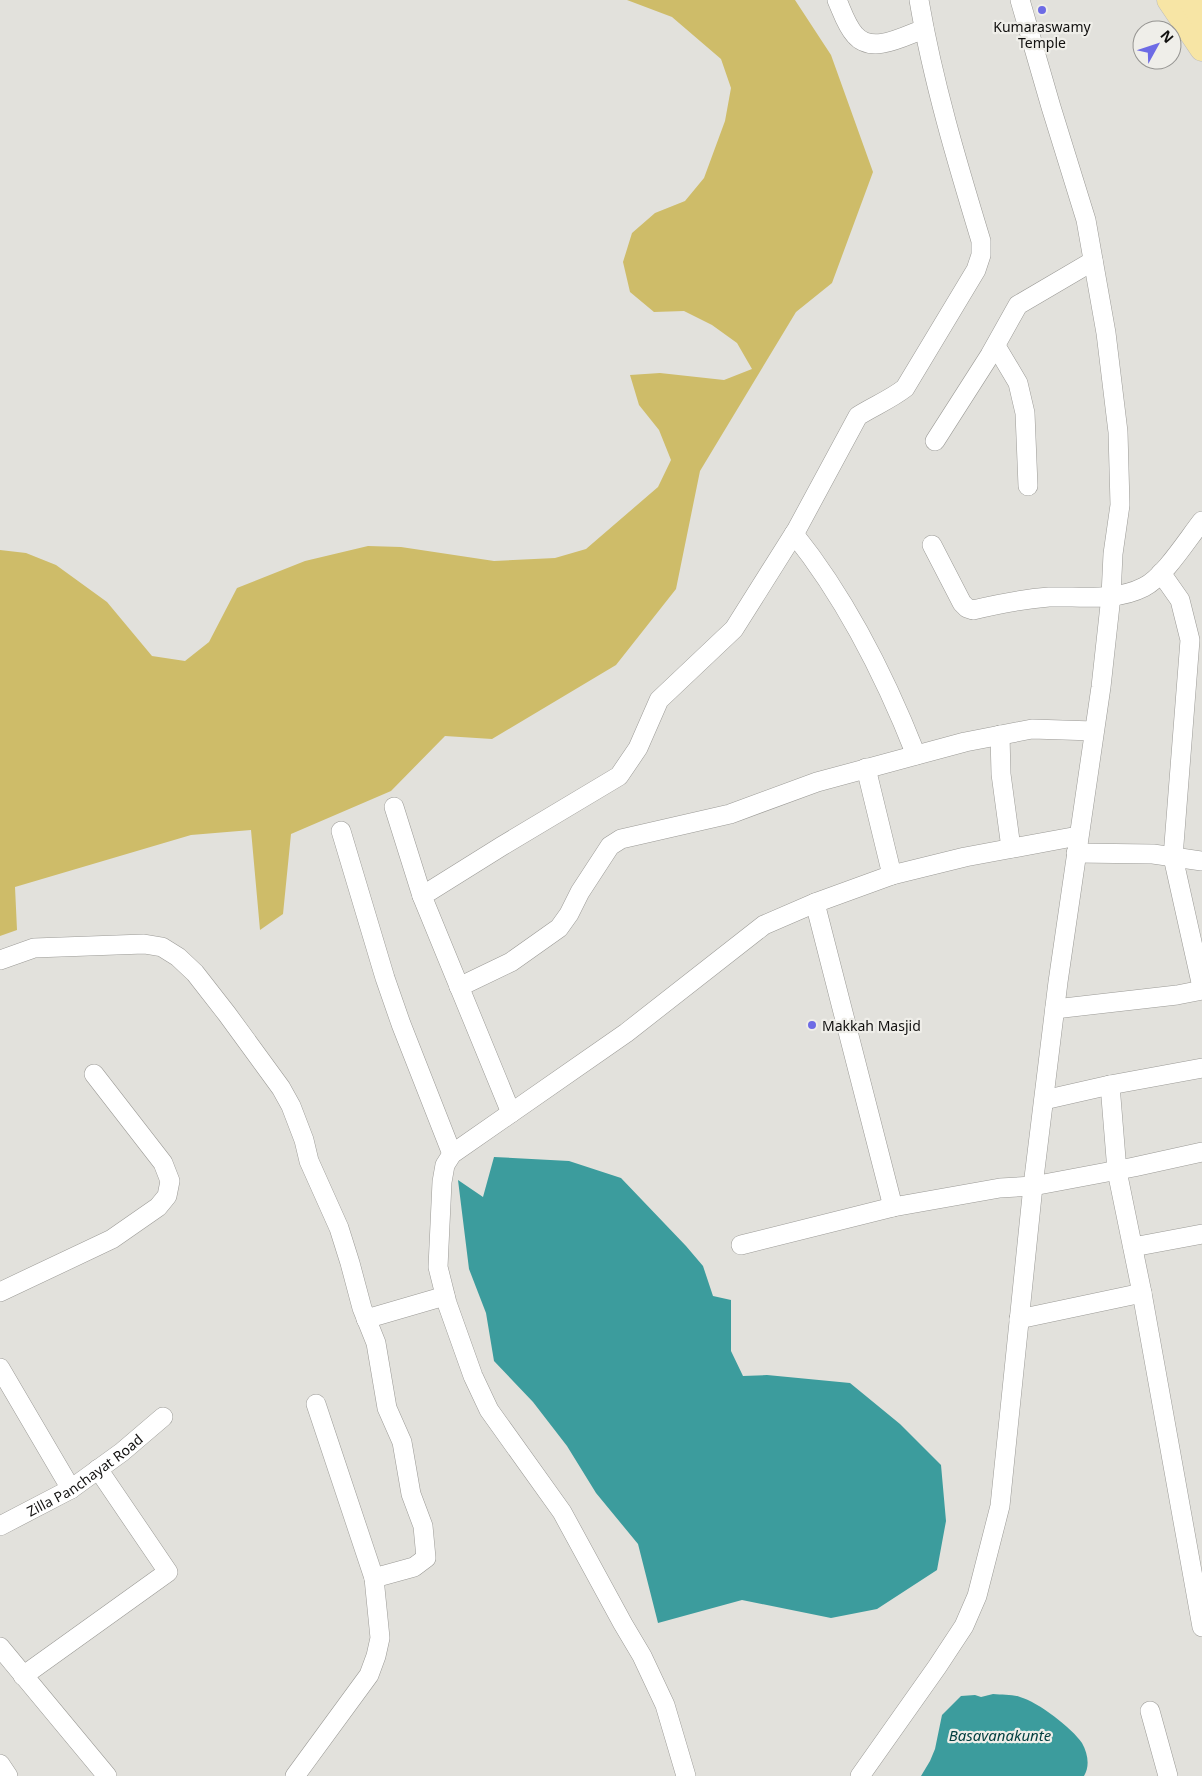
<svg xmlns="http://www.w3.org/2000/svg" width="1202" height="1776" viewBox="0 0 1202 1776" font-family="'Noto Sans',sans-serif">
<style>
.green{fill:#cebc69}
.water{fill:#3c9c9d}
.lines{fill:none;stroke-linecap:round;stroke-linejoin:round}
.minor-casing{stroke:#9b9a96;stroke-width:20}
.major-casing{stroke:#bcbcbc;stroke-width:25}
.minor{stroke:#fff;stroke-width:19}
.major{stroke:#f7e5a5;stroke-width:24}
.poi-dot{fill:#6d6be5;stroke:#efeee9;stroke-width:2}
.labels{text-anchor:middle;dominant-baseline:central;stroke-width:4.5;stroke-linejoin:round;paint-order:stroke}
.poi-label{font-size:14px;fill:#11100f;stroke:#efeee9}
.street-label{font-size:14px;fill:#11100f;stroke:#efeee9}
.water-label{font-size:15px;font-style:italic;fill:#003d3e;stroke:#efeee9}
</style>
<rect width="100%" height="100%" fill="#e2e1dc"/>
<path class="green" d="M627 0H795L831 55 873 172 832 283 796 312 700 471 676 589 616 665 492 739 445 736 391 791 291 834 283 914 260 930 251 830 191 835 15 887 17 930 0 936V550L26 553 56 565 107 602 152 656 185 661 209 642 237 588 305 561 368 546 401 547 494 561 555 558 586 549 658 487 671 460 659 430 639 405 630 375 660 373 724 380 752 369 737 343 712 325 684 311 654 312 630 292 623 262 632 233 655 213 685 201 704 178 725 121 731 88 721 59 672 17Z"/>
<g class="water">
<path d="M494 1157 569 1161 621 1178 686 1246 703 1266 713 1296 731 1300V1351L743 1376 767 1375 850 1383 900 1424 941 1465 946 1521 937 1570 877 1609 831 1618 742 1600 658 1623 638 1544 596 1493 567 1446 533 1402 494 1361 486 1313 469 1269 458 1180 483 1197Z"/>
<path d="M993 1694C1002 1695 1012 1694 1020 1697 1038 1702 1072 1728 1082 1743 1088 1754 1090 1766 1084 1776H921L930 1761 935 1749 942 1715 961 1696 975 1695 981 1697Z"/>
</g>
<g class="lines">
<g class="minor-casing">
<g id="minor">
<path d="M837 0C842 11 846 25 855 35 872 55 904 36 924 29"/>
<path d="M996 346 1018 383 1025 413 1028 486"/>
<path d="M935 441 990 355 1018 305 1093 261"/>
<path d="M794 534C847 600 885 676 916 755"/>
<path d="M932 545 962 603 967 608 973 610C998 604 1024 599 1049 597 1079 596 1115 602 1144 587 1164 577 1187 540 1202 521"/>
<path d="M1161 573 1180 600 1190 640 1173 857 1202 987"/>
<path d="M1000 735 1001 774 1011 848"/>
<path d="M866 768 892 875"/>
<path d="M394 807 422 896"/>
<path d="M341 831 385 978 401 1024 452 1154"/>
<path d="M1076 853 1153 854 1202 861"/>
<path d="M815 903 893 1207 1000 1188 1033 1186 1134 1167 1202 1152"/>
<path d="M0 960 34 948 144 944 162 947 178 957 195 973 227 1014 281 1088 291 1106 304 1140 309 1161 339 1228 350 1263 362 1308 376 1343 387 1408 402 1442 411 1494 423 1526 426 1558 414 1567 374 1578 380 1638 376 1656 369 1675 295 1776"/>
<path d="M459 987 511 962 559 928 569 914 580 892 610 846 621 839 730 814 817 782 965 742 1032 729 1094 731"/>
<path d="M1055 1009 1177 995 1202 990"/>
<path d="M1110 1085 1117 1171 1142 1293 1202 1627"/>
<path d="M1044 1100 1110 1085 1202 1068"/>
<path d="M511 1113 422 896 502 846 619 776 638 748 659 700 734 629 797 529 858 416C874 406 891 399 905 388L976 270 981 255V241C957 162 933 82 919 0"/>
<path d="M741 1245 893 1207"/>
<path d="M1133 1247 1202 1234"/>
<path d="M0 1292 112 1239 158 1207 167 1196 170 1181 163 1163 94 1074"/>
<path d="M366 1319 445 1296"/>
<path d="M1019 1319 1142 1293"/>
<path d="M0 1368 71 1489"/>
<path d="M316 1404 374 1578"/>
<path id="s1" d="M0 1526 71 1489 122 1452 163 1417"/>
<path d="M0 1647 107 1776"/>
<path d="M23 1676 168 1572 98 1469"/>
<path d="M1150 1711 1168 1776"/>
<path d="M0 1764 8 1776"/>
<path d="M686 1776 665 1705 642 1656 623 1624 562 1512 489 1410 473 1376 447 1303 438 1267 442 1182 445 1165 452 1154 626 1033 764 925 815 903 892 875 965 857 1078 836"/>
<path d="M860 1776 937 1667 964 1626 977 1596 1000 1506 1033 1186 1058 982 1101 687 1111 596 1113 554 1120 505 1118 432 1106 333 1086 220 1051 107 1020 0"/>
</g>
</g>
<g class="major-casing">
<g id="major">
<path d="M1169 0 1202 49"/>
<path d="M1190 0 1202 18"/>
</g>
</g>
<use href="#minor" class="minor"/>
<use href="#major" class="major"/>
</g>
<g class="poi-dot">
<circle cx="1042" cy="10" r="5"/>
<circle cx="812" cy="1025" r="5"/>
</g>
<g class="labels">
<g class="poi-label">
<text x="1042" y="26">Kumaraswamy<tspan x="1042" dy="16">Temple</tspan></text>
<text x="822" y="1025" text-anchor="start">Makkah Masjid</text>
</g>
<g class="street-label">
<text stroke="none"><textPath href="#s1" startOffset="99">Zilla Panchayat Road</textPath></text>
</g>
<g class="water-label">
<text x="1000" y="1735">Basavanakunte</text>
</g>
</g>
<g transform="translate(1157 45) rotate(50)"><circle r="24" fill="#efeee9" stroke="#969592"/>
<path d="M0-4L9 19L0 12L-9 19Z" fill="#6d6be5"/>
<text y="-8" font-size="14" font-weight="bold" text-anchor="middle" fill="#11100f">N</text>
</g>
</svg>
